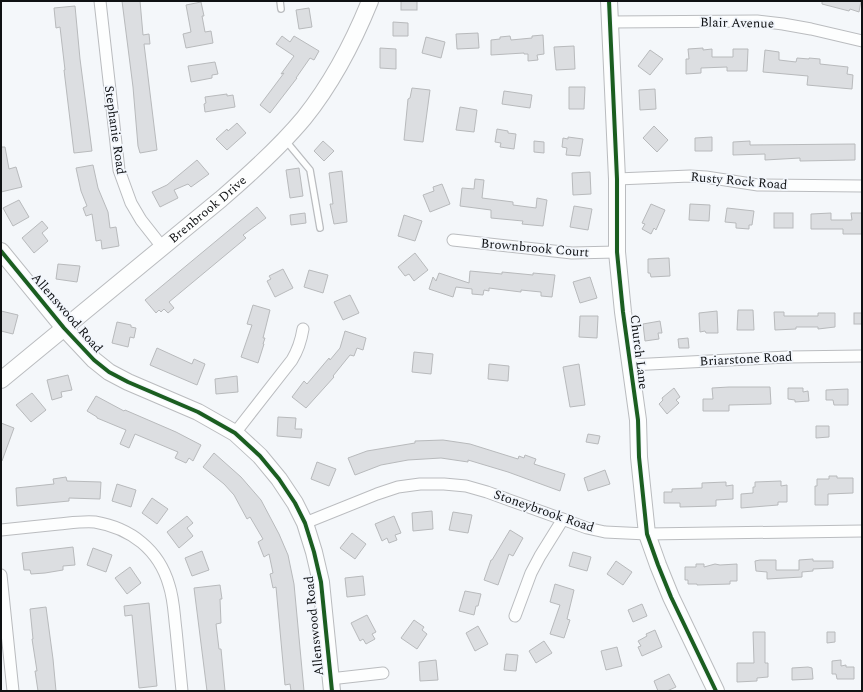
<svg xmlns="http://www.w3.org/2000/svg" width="863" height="692" viewBox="0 0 863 692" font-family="Spectral,serif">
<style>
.building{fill:#dcdee1;stroke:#b8babc}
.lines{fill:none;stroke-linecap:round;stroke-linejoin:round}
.lane-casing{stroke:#babcbf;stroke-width:8}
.street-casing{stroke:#babcbf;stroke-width:13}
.secondary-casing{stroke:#babcbf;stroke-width:18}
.lane{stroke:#fdfefe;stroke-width:5.5}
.street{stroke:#fdfefe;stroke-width:11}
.secondary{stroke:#fdfefe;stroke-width:16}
.cycleway-casing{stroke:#f2f6fc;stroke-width:6}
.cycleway{stroke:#1b5e20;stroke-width:4}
.labels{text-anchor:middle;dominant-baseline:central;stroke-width:3.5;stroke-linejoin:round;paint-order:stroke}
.street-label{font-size:13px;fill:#0f1113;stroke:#f2f6fc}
</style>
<rect width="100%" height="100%" fill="#f4f7fa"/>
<g class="building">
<path d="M122 1H140L143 35 149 34 150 44H144L157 150 140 153 138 146 133 87Z"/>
<rect x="401" y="1" width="16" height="9"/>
<path d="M822 1H861L859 12 850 9 849 11 822 4Z"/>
<path d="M201 2 204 16H202L205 32 211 31 213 43 186 48 183 34 191 32 186 5Z"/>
<path d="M75 6 80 59 92 151 74 153 64 70H65L60 27 56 28 54 8Z"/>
<path d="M309 8 312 27 299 29 296 10Z"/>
<path d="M393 22 408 23V36H393Z"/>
<path d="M478 33 479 48 457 49 456 34Z"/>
<path d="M543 35 544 54 537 55 538 60 528 61V54H524V53L491 55V40L500 39V37L510 36 511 40 532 38V36Z"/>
<path d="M282 36 290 42 294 36 319 51 314 60 310 58 296 78H297L270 113 260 105 284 73 281 74 294 56 276 44Z"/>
<path d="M426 37 445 42 441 58 422 53Z"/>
<path d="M574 46 575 69 556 70 554 47Z"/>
<path d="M380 48 396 49V69L380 68Z"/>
<path d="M703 48V50L712 49V57H733V49H748L747 71H727V67L701 68V73L686 74V59H689L688 49Z"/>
<path d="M650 50 663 59 650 75 638 66Z"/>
<path d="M765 50 779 52V60L796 62 797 58 809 59V58L820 59V64L848 67 847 74 853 75 852 89 807 85 808 76 763 72Z"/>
<path d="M215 62 218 74 212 75V78L191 82 188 66Z"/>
<path d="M569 87H585L584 109H569Z"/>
<path d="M412 88 430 90 423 142 404 140 408 99 410 98Z"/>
<path d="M655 89 656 109 640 110 639 90Z"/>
<path d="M504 91 532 95 530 108 502 104Z"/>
<path d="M227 94V96L233 95 235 107 205 112 204 104 206 103 205 97Z"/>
<path d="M460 107 477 110 474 132 456 130Z"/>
<path d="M237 123 246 133 227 150 216 139 227 129 228 131Z"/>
<path d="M654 126 668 140 657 152 643 138Z"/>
<path d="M497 129 508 131V133L516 134 514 149 500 147 501 143 495 142Z"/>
<path d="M568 137 583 139 580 156 566 155 567 148 562 147 563 138 568 139Z"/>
<path d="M712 137V151H695V138Z"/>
<path d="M323 141 334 151 324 161 314 151Z"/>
<path d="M534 141 544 142V153L534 152Z"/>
<path d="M750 141V145L855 144V160L800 161V158L765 160V154L733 155V142Z"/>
<path d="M1 147H5L9 169 16 167 22 187 1 192Z"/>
<path d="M197 160 209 174 191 187 188 184 174 190 178 198 160 207 152 192 167 185Z"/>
<path d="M93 165 98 188 108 212 110 228 116 227 119 246 102 249 101 240 96 241 92 214 86 216 83 208 87 206 81 191 76 168Z"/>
<path d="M299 168 303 196 290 198 286 170Z"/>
<path d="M342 171 347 222 334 224 330 204H333L329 173Z"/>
<path d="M590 172 591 194 573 195 572 173Z"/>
<path d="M475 179 484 180 482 198 513 202V205L536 208 537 198 547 200 543 226 522 224 523 221 491 218V210L460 206 462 188 474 189Z"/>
<path d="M442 184 450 204 430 212 423 195 434 191 433 187Z"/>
<path d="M19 200 29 217 13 226 3 208Z"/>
<path d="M651 204 665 210 656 230 654 228 651 234 642 229 645 224 642 223Z"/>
<path d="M690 204 710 205 709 221 689 220Z"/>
<path d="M574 206 592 209 588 230 570 227Z"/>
<path d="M257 207 266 218 243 235 246 238 169 302 174 308 168 313 164 309 161 312 159 310 156 313 145 300Z"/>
<path d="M727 208 754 211 752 225H749V229L736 228V223L725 222Z"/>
<path d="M305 213 306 223 291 225 290 215Z"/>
<rect x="774" y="213" width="19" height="15"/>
<path d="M831 213V220H852L851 213H862V234H843V229H811V214Z"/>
<path d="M404 215 422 221 415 241 398 236Z"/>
<path d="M42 221 48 228 42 233 48 241 34 253 22 238Z"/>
<path d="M415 253 428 270 414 281 409 274 405 276 398 267Z"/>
<path d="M669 258 670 276 651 277 650 273H648V259Z"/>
<path d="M58 264 80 266 77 282 56 279Z"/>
<path d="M283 269 293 288 275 297 267 281 271 279 269 276Z"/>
<path d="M309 270 328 275 323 293 304 287Z"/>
<path d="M470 271 502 274V272L533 275V273L555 275 552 297 541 296V292L521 290V292L489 288V291L484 290 483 295 472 294V289L456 287 453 297 429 289 433 277 436 281 439 273 469 283Z"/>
<path d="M590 277 597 298 580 303 573 282Z"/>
<path d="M350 295 359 313 343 320 334 302Z"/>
<path d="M253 305 270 310 263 338H265L263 344H264L258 363 241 357 252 325 247 324Z"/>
<path d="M738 310H753L754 330H737Z"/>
<path d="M1 311 18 315 13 334 1 331Z"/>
<path d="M717 311 718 333H706L705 331 700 332 699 313Z"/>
<path d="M774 312H784V316H818V313H835V327L818 329V327H796V329L775 330Z"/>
<rect x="854" y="313" width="8" height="11"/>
<path d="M580 316H598L597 338 579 337Z"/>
<path d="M660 321 662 333H658L659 339 645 341 643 324Z"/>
<path d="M117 322 131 325V327L136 328 134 338 130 337 128 347 112 343Z"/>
<path d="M345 331 366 338 363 350 357 348 354 356 350 355 333 376 334 377 306 408 292 397 304 381 307 384 329 358 330 360 340 348Z"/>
<path d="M688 338 689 348H679L678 339Z"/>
<path d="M157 348 192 364 194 359 205 364 197 385 150 365Z"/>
<path d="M414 352 433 354 431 374 412 372Z"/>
<path d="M489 364 509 366 508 381 488 379Z"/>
<path d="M579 364 585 405 570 407 563 367Z"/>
<path d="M68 375 72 390 61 392 62 397 52 400 47 380Z"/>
<path d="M237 376 238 392 216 394 215 379Z"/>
<path d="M729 387H770L771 404 729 405V411H703V399H713L712 388Z"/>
<path d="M674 388 680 397 676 400 679 403 667 414 659 404 663 400 662 398Z"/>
<path d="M788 388H803V392L808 391 809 401 795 402V400L788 399Z"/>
<path d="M848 389V405H834L833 400H826V390Z"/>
<path d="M32 393 46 410 31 422 16 405Z"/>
<path d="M96 396 124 411 125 410 176 432 201 445 193 461 189 458 186 463 175 458 178 452 135 434 129 448 120 444 126 430 97 418V417L87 411Z"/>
<path d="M278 417 296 418 295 429H302L301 438 277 436Z"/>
<path d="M1 423 14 428 2 461 1 460Z"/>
<path d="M816 426H829V437L816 438Z"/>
<path d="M588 434 600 436 598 444 586 442Z"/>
<path d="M443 440 470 444 518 459 519 456 524 458 525 455 536 459 534 464 565 474 560 491 508 472 468 460V462L441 458 408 460 381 465 355 475 348 458 367 451 415 443V441Z"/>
<path d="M214 453 241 477 261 500 279 534 288 555 294 584 304 691H291L290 684 285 685 276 587 273 588 270 574 273 573 269 554 264 557 258 542 263 539 250 517 247 519 234 495 224 484 203 467Z"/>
<path d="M317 462 336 469 329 486 311 479Z"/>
<path d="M605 470 610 484 588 491 584 478Z"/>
<path d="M829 476H837V478H853V493L828 494V505H815V486H817V479H829Z"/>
<path d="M66 477 67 481 101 482 100 499 69 498V501L17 506 16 488 54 484 53 479Z"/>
<path d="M781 481V486L787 485V502H778V505L741 508V494L753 493V487H755V482Z"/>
<path d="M726 482V486L733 485V499L716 500V506L680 507V503H664V492H672V489L702 488V483Z"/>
<path d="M117 484 136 490 131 507 112 501Z"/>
<path d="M152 498 168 509 157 524 142 513Z"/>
<path d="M432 511 433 529 413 531 412 513Z"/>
<path d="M453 512 472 515 468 533 449 530Z"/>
<path d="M187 516 193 523 187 528 193 536 179 548 167 532Z"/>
<path d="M394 516 401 533 395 535 397 540 389 543 387 538 382 541 375 524Z"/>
<path d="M510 530 523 538 513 556 509 554 498 585 484 580 491 560H492Z"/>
<path d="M352 533 366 544 355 559 340 548Z"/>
<path d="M73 547 75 565 63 566V570L45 573 31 574 30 570H24L22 553Z"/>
<path d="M93 548 112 555 106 572 87 565Z"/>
<path d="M202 551 209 570 192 576 185 558Z"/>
<path d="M573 552 591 557 587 571 569 566Z"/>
<path d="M813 559V561H833V568L813 569V571L802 572V577L767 579V572L756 571 755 561 760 560H776V570H799V560Z"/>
<path d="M616 561 632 572 623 585 607 574Z"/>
<path d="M696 564H704V567L715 564 720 565 737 564V581H730V584L697 585V584H688V580H685V567H696Z"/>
<path d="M130 567 141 583 127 594 115 578Z"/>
<path d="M363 576 365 595 347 597 345 578Z"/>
<path d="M555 584 574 590 567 619 570 620 564 638 550 634 560 605 550 602Z"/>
<path d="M220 585 222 599H220L221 623 216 624 219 649H221L225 691H207L194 588Z"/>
<path d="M465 591 481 594 478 606H476L474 615 459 611Z"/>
<path d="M149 603 157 686 139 688 132 615 125 616 124 606Z"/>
<path d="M642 604 647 616 633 622 628 610Z"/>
<path d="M46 607 53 659 56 691H38L35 671H37L32 639H33L30 609Z"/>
<path d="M367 615 376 632 372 634 375 639 366 644 363 639 360 641 351 623Z"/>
<path d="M414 620 424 627 422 630 427 634 417 649 401 638Z"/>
<path d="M478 626 488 644 475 651 466 633Z"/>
<path d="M655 630 662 647 642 656 638 647 641 646 638 641 647 636 646 634Z"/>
<path d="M753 632H765V663H768V677L757 678V681L737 682V663H754Z"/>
<path d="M827 632H835V642L827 643Z"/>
<path d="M544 641 552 653 536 663 529 651Z"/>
<path d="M617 647 622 666 606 670 601 651Z"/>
<path d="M506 654 518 655 516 671 504 670Z"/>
<path d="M436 660 438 680 420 681 419 662Z"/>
<path d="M841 660V666L846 665V667H854V679H837L836 674H832V661Z"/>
<path d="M808 667 812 668 813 679 792 680V668Z"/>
<path d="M669 674 676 687 667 691H658L654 681Z"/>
</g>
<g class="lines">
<g class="lane-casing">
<g id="lane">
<path d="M280 1 281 9"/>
<path d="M286 141 310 170 320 228"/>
</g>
</g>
<g class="street-casing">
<g id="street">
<path d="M100 1 119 170 131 203 141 220 163 248"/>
<path d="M610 22 757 21 783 24 811 29 862 41"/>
<path d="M617 179 690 176 706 177 758 185 862 186"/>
<path d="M453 240 572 253 617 252"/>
<path d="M630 365 788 357 862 356"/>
<path d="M235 433 292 360C298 350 301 341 303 329"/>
<path d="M305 523 377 494 398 487 420 484H444L466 486 487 492 587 528 605 532 647 534 862 531"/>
<path d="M1 530C20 528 39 526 59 524 70 523 83 521 95 522 131 528 159 550 169 585 174 600 174 615 176 630 178 651 180 671 182 691"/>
<path d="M1 575 13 691"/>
<path d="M515 616 531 573 540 556 563 519"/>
<path d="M330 679 383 673"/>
</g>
</g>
<g class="secondary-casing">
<g id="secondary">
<path d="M609 1 617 179V252L623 312 638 420 639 457 647 534 658 565 671 597 716 691"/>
<path d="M1 251 64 328 94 360 109 372 128 382 198 412 235 433 260 456 279 479 295 503 305 523 314 552 321 582 332 691"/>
<path id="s1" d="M1 380 221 199C250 174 279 148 304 118 332 83 353 43 370 1"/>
</g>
</g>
<use href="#lane" class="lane"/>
<use href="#street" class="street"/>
<use href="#secondary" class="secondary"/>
<g class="cycleway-casing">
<g id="cycleway">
<path d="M609 1 617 179V252L623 312 638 420 639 457 647 534 658 565 671 597 716 691"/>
<path d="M1 251 64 328 94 360 109 372 128 382 198 412 235 433 260 456 279 479 295 503 305 523 314 552 321 582 332 691"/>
</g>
</g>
<use href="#cycleway" class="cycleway"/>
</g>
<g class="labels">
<g class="street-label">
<text transform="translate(737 23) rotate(1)">Blair Avenue</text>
<text transform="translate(115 130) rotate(82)">Stephanie Road</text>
<text transform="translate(739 181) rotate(5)">Rusty Rock Road</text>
<text stroke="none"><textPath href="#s1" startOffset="268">Brenbrook Drive</textPath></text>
<text transform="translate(535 248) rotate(5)">Brownbrook Court</text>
<text transform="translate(67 313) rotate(49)">Allenswood Road</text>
<text transform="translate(639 352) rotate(83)">Church Lane</text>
<text transform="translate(746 359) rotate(-3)">Briarstone Road</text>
<text transform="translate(544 511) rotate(19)">Stoneybrook Road</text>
<text transform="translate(314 626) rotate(-96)">Allenswood Road</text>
</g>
</g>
<rect width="863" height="692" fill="none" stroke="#0f1113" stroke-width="4"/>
</svg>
